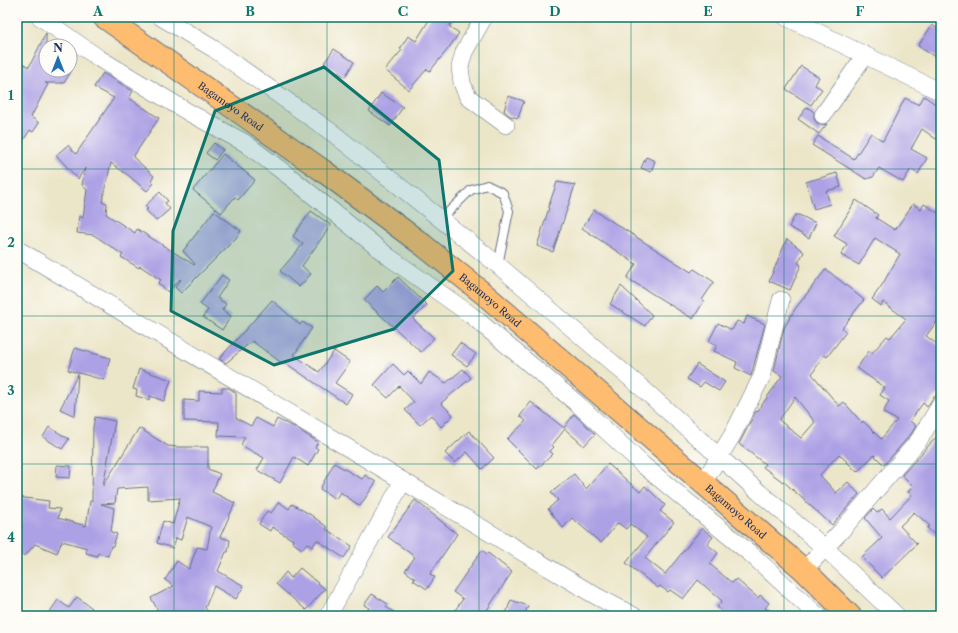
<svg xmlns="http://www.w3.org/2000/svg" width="958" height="633" viewBox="0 0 958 633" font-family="'Libre Caslon Text',serif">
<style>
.building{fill:#ada1e5;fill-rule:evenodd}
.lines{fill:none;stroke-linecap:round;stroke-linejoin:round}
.lane-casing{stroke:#646f83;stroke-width:10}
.street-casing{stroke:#646f83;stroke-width:18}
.highway-casing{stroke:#646f83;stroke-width:24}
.lane{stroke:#fff;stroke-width:8}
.street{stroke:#fff;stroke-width:17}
.highway{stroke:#fdbc70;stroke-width:22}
.marked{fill:#0f766e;fill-opacity:0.2;stroke:#0f766e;stroke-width:3;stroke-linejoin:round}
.grid{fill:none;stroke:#0f766e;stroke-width:1;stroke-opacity:0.55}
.labels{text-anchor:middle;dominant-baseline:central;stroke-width:3;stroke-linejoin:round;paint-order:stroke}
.street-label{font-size:10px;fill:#1b2f5e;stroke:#fdfcf7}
.neatline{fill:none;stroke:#0f766e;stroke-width:1.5}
.grid-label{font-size:13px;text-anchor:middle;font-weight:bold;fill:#0f766e}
</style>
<rect width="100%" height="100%" fill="#fdfcf7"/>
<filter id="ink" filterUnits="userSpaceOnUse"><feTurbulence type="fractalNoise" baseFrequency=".025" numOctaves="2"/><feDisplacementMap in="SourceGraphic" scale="8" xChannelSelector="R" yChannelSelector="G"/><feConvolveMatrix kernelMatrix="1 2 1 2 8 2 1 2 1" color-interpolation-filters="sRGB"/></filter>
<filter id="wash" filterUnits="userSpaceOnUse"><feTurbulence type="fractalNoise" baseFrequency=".012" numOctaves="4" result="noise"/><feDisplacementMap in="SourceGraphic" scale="16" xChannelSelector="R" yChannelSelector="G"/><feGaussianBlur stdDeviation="0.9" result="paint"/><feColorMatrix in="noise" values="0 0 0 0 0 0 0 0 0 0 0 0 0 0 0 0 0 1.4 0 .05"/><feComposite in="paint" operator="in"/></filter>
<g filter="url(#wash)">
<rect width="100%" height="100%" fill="#ece6c9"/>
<g id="blocks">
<g class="building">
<path d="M431 17H456L449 26 459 33 448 49 430 71 427 69 409 90 385 70 402 50 400 49 408 36 416 41Z"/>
<path d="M932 25 941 31V61L918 46Z"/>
<path d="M46 33V70H72L64 83H45L48 84 31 117 39 123 33 132 30 130 17 150V60L29 67Z"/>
<path d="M334 49 354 62 345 77 324 63Z"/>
<path d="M801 66 819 77 815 85 822 89 811 105 786 89Z"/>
<path d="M103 73 133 91 129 98 159 118 133 157 154 176 151 180 154 183 147 191 129 176 111 163 102 202 107 203 106 214 135 233 137 229 194 265 195 264 183 251 214 211 241 231 236 238 181 293 175 287 181 280 180 279 168 292 158 283 161 280 140 266 139 268 121 257 123 255 94 235 77 233 79 216 83 218 87 190 82 185 85 168 78 179 56 155 68 145 76 154 114 98 94 87Z"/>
<path d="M381 93 403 107 390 126 369 111Z"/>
<path d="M508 96 524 101 518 118 510 116 504 111Z"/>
<path d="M924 96 941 108V133L936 139 922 129 911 149 927 158 918 174 911 169 903 182 879 168 873 177 866 179 812 145 818 136 854 159 871 133 883 141 905 98 919 105Z"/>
<path d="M807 107 814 112V119L817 123 822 125 827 124 819 134 798 119Z"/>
<path d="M214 143 223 150 215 160 206 153Z"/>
<path d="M223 154 255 180 238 200 235 197 221 213 193 190Z"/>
<path d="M646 157 655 161 651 172 641 168Z"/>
<path d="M837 173 841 187 826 191 830 204 814 209 806 182Z"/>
<path d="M557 182 575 185 553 252 537 246 549 208H548Z"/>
<path d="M160 192 168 201 165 203 170 209 156 221 146 210 148 209 145 206Z"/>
<path d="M856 200 878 215 876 218 895 230 913 204 921 209 924 204 941 215V316L926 336 941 347V394L937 395 933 398 927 407 923 403 910 421 916 426 911 434 884 465 874 455 857 472 839 454 820 475 836 493 848 482 859 494 832 525 783 481V482L763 467 765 464 739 444 756 411 757 412 782 376 774 371 784 328 795 309 826 269 864 300 842 328 846 332 827 357 824 355 812 374 839 406 844 402 862 423 863 421 881 439 897 420 883 413 889 401 880 395 885 388 857 368 869 351 872 353 887 336 890 338 906 319 883 302 881 306 872 299 882 285 900 254 875 238 859 265 841 255 847 244 834 236ZM795 397 815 422 801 438 779 420Z"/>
<path d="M594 210 691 272 694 269 714 282 702 300 704 301 693 319 627 278 636 264 582 228Z"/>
<path d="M311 211 331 225 302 266 311 274 299 287 280 271 303 244 293 236Z"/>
<path d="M795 215H799L816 223 809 238 789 227Z"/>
<path d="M787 239 804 252 798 263 801 265 790 290 769 281Z"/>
<path d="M222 275 229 280 217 298 226 304 222 310 231 316 222 330 203 317 208 310 200 304Z"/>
<path d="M398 277 427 305 413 319 434 338 421 352 364 300 377 286 383 292Z"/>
<path d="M621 286 652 315 645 326 610 304Z"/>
<path d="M272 300 300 325 302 322 312 328 294 355 319 372 334 351 350 362 335 383 352 394 346 404 284 362 283 364 252 341 226 363 219 359Z"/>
<path d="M747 316 765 324 751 376 735 368 737 362 714 351 717 345 709 341 718 323 732 330 737 321 744 324Z"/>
<path d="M460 343 476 354 467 366 451 355Z"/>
<path d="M75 348 110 358 104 380 68 370Z"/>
<path d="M393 364 404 375 408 371 421 384 429 372 446 383 463 369 471 378 441 403 453 415 441 427 431 415 420 425 405 410 414 402 399 386 388 398 374 385Z"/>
<path d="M697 364 725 382 719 391 704 382 700 387 687 379Z"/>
<path d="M139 369 171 380 164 401 150 396 149 400 136 396 137 390 133 389Z"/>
<path d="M78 374 75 416 60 409Z"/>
<path d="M222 388H229L236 393V418L251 426 256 418 273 427 277 419 294 427 318 442 315 447 318 449 308 466 294 457 280 483 257 470 264 458 241 445 245 437 218 436 219 422 184 421V400L199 401V391L222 392Z"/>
<path d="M531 402 564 428 574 414 595 434 584 446 565 429 552 445 554 447 550 451 553 454 537 469 507 439 526 421 520 416Z"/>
<path d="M95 417 115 421 103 486 139 428 168 446 178 447H208V469L220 474 212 492 235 503 220 537 230 540 228 552H226L218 571 244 586 236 599 214 586 205 608 212 616H161L151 598 174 586 165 580 177 561 189 569 197 547 207 549 211 527 188 517 181 540 176 538 173 548 157 543 163 521 173 524 180 498 148 500V487L117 489 115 503 101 504 114 508 111 532 117 534 113 546H111L108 556 98 553 97 556 86 553 87 548 62 541 57 553 35 544 25 556 17 551V497L49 501 48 508 60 509 58 518 86 526 90 501H92L93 427Z"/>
<path d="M49 427 69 439 62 449 43 437Z"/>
<path d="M469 431 494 458 482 469 467 452 455 463 445 453Z"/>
<path d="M941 432V540L927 528 930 526 914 512 900 526 917 544 882 578 862 557 882 538 865 518 873 509 877 513 882 509 890 518 912 495 908 492 913 486 902 475Z"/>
<path d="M334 463 362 479 365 475 376 482 360 506 340 492 336 499 320 489Z"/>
<path d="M608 464 640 492 645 486 665 505 660 511 674 522 645 558 665 574 702 528 713 537 707 544 718 553 710 564 732 583 736 579 758 598 760 595 769 603 765 608 777 616H728L717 607 722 601 698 580 683 599 670 590 668 592 660 586 658 588 626 563 647 537 630 524 626 529 618 523 601 543 572 518 563 528 548 509 558 500 551 493 574 474 586 489Z"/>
<path d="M57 465 71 466 70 478 56 477Z"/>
<path d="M415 500 457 534 430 574 435 577 427 589 413 580 415 578 405 571 415 557 388 537Z"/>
<path d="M279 502 289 509 292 504 311 515 327 527 326 529 352 546 344 558 317 540 312 547 307 543 302 549 292 542 293 540 272 527 270 531 259 524 267 511 271 513Z"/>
<path d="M482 550 487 554 488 553 512 572 483 616H451L463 599 453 592Z"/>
<path d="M300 568 325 589 306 610 276 584 286 572 291 578Z"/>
<path d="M372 594 388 604 386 607 400 616H363L369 608 364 605Z"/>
<path d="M77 597 92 608 87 616H47L58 600 69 608Z"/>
<path d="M511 600 528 606 524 616H505Z"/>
</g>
</g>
</g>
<g filter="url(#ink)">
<use href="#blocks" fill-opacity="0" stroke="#646f83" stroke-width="1"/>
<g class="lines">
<g class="lane-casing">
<path id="lane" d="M440 220 471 190 487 185 503 193 509 211 498 265"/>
</g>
<g class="street-casing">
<g id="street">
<path d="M40 17 100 59 188 112 245 143 294 180 389 257 471 315 580 406 643 465 752 555 818 616"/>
<path d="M161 17 214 49 334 134 498 265 643 389 760 493 825 548 897 616"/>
<path d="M484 17 464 52 460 67 462 83 468 97 506 125"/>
<path d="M786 17 941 92"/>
<path d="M823 115 865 55"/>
<path d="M17 249 403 481 596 596 634 616"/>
<path d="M703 483 733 434 762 376 781 300"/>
<path d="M804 570 841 531 919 440 941 404"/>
<path d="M328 616 403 481"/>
</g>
</g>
<g class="highway-casing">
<g id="highway">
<path id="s1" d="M104 17 322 170 423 245 484 294 804 570 850 616"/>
</g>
</g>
<use href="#lane" class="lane"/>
<use href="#street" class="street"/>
<use href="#highway" class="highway"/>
</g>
</g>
<path class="marked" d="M324 67 439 160 453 271 394 329 274 365 171 311 173 231 215 111Z"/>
<path class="grid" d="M174 17V616M327 17V616M479 17V616M631 17V616M784 17V616M17 169H941M17 316H941M17 464H941"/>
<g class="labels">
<g class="street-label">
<text stroke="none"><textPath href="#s1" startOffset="155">Bagamoyo Road</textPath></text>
<text stroke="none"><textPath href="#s1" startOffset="479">Bagamoyo Road</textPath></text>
<text stroke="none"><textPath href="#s1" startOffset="803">Bagamoyo Road</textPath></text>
</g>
</g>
<rect width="958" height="633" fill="none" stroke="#fdfcf7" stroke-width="44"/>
<g transform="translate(58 58)"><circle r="19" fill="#fdfcf7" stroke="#a3aaba"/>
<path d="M0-3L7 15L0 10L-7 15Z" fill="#1f6fb2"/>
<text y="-6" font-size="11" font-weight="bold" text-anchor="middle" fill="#1b2f5e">N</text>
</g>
<rect x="22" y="22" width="914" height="589" class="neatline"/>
<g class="grid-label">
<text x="98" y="16">A</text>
<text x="250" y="16">B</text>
<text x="403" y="16">C</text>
<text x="555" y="16">D</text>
<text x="708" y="16">E</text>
<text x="860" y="16">F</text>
<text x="11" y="100">1</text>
<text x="11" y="247">2</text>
<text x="11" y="395">3</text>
<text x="11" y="542">4</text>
</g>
</svg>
